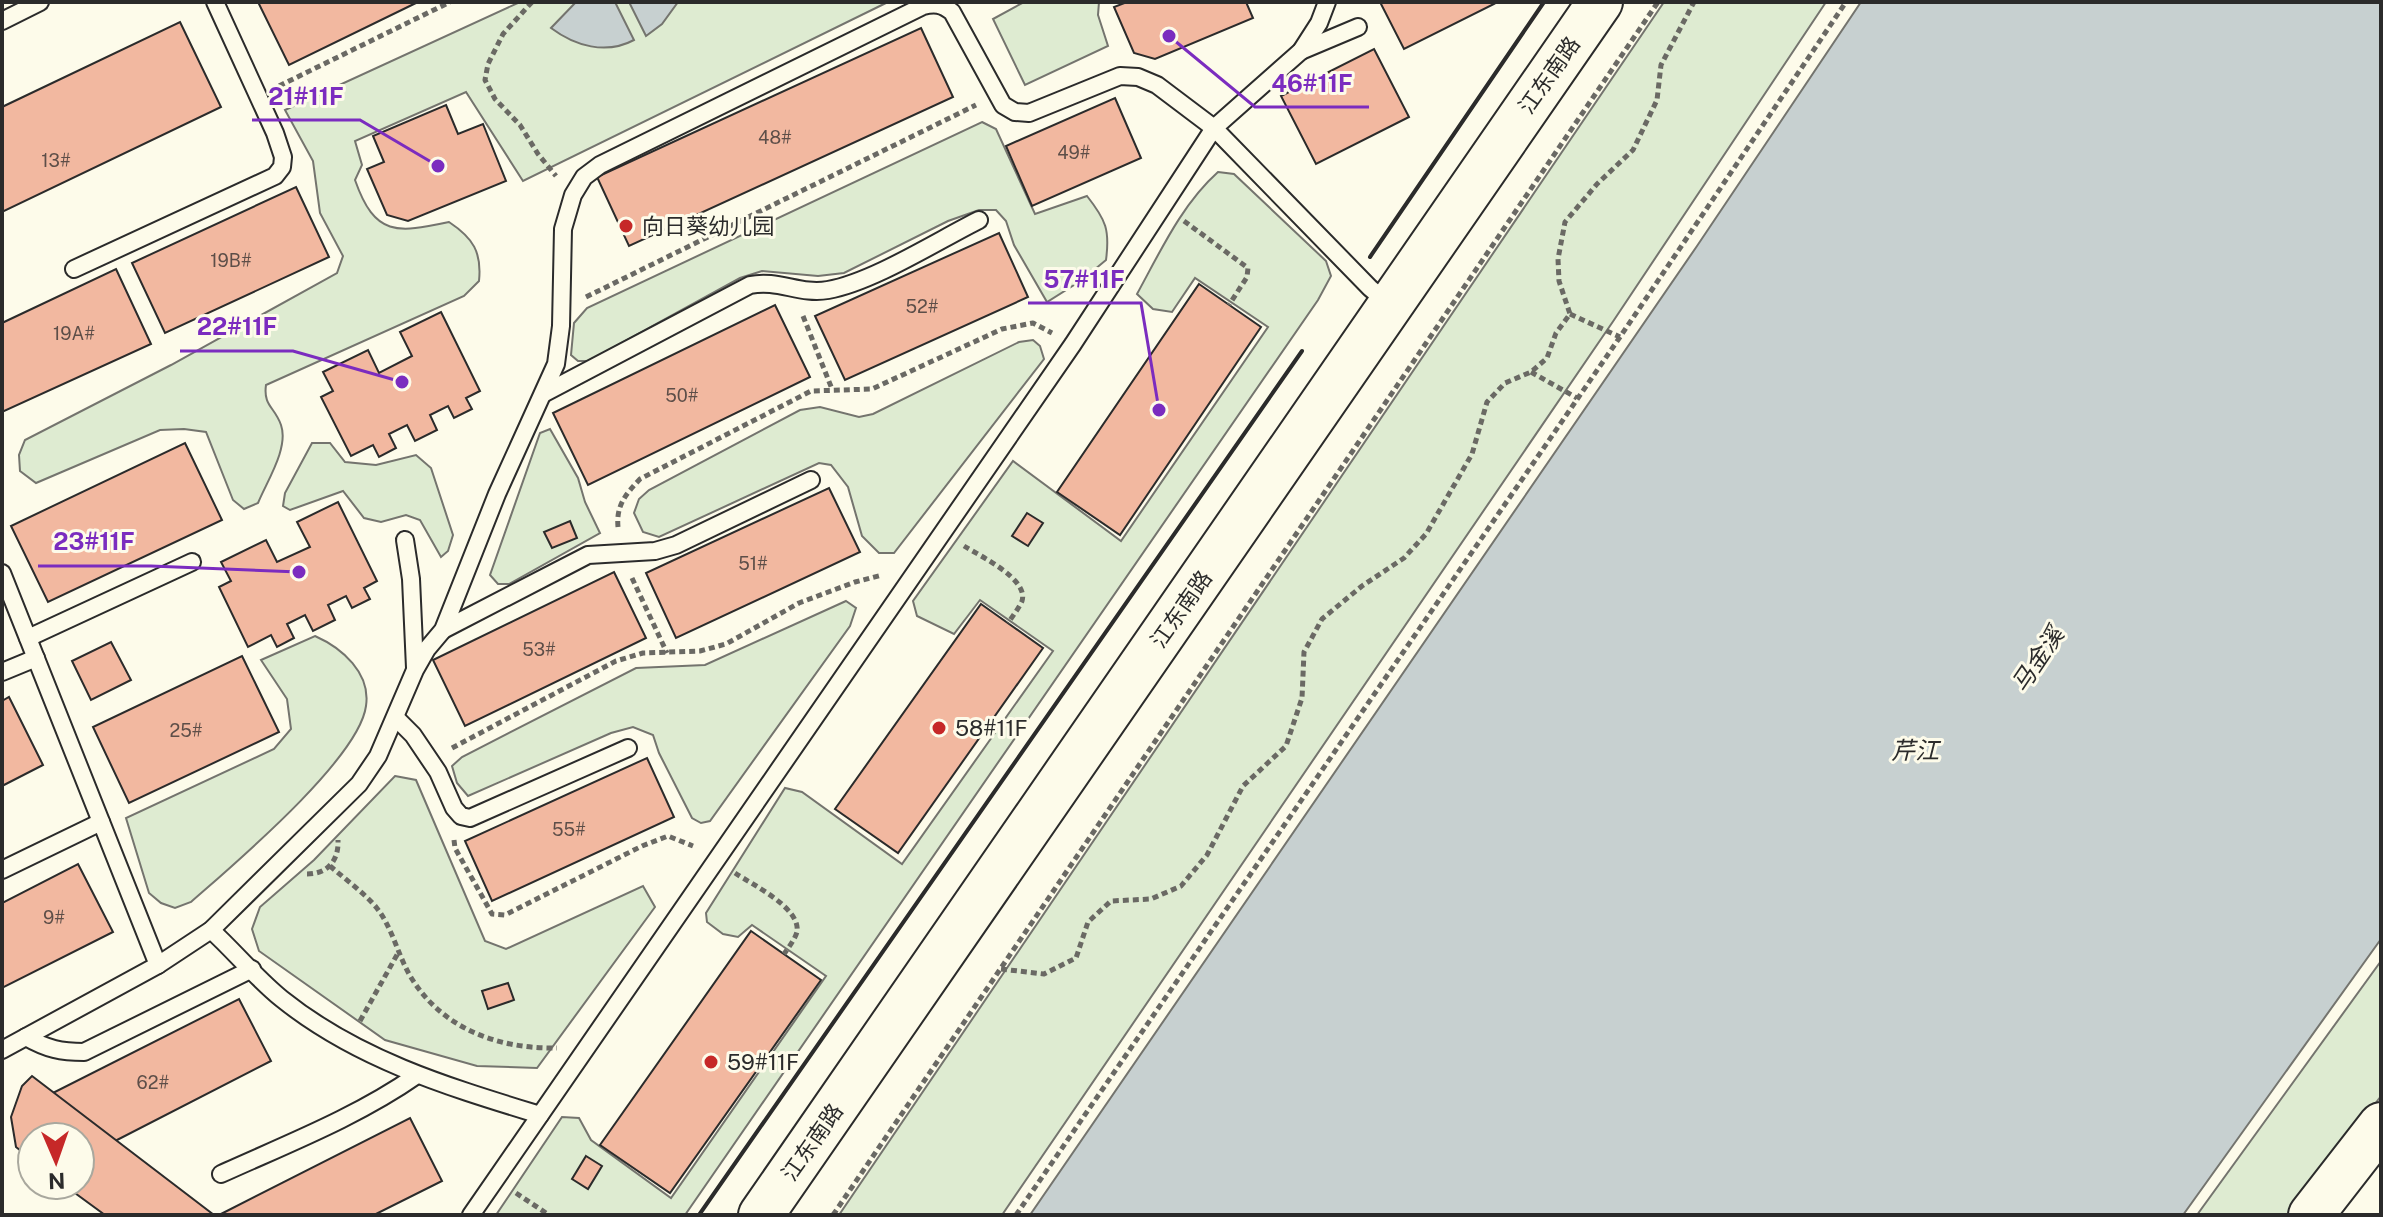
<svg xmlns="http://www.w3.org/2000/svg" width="2383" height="1217" viewBox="0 0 2383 1217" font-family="'Public Sans','Noto Sans SC',sans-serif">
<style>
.green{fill:#deebd1;stroke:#74746e;stroke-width:2}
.water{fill:#c7d0d0;stroke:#74746e;stroke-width:2}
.building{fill:#f2b8a0;stroke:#2b2b2b;stroke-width:2}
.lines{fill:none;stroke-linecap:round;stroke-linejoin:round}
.lane-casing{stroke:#2b2b2b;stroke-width:20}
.secondary-casing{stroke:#2b2b2b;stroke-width:48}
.path{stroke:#6a6964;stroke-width:5;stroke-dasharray:6 4;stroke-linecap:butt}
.lane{stroke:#fdfbea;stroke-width:16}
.secondary{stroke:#fdfbea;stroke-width:44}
.wall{stroke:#2b2b2b;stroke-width:4}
.poi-dot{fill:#c62828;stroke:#fdfbea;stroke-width:3}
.labels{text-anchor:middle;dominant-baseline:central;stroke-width:6;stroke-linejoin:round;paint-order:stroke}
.number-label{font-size:18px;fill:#5d4e48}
.street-label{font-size:22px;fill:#2b2b2b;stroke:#fdfbea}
.poi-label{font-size:22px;fill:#2b2b2b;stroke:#fdfbea;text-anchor:start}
.water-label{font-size:24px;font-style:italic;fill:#2b2b2b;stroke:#fdfbea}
.leader{fill:none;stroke:#7b2cbf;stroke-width:3}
.callout-dot{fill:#7b2cbf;stroke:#fdfbea;stroke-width:3}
.callout-label{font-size:24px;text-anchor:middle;font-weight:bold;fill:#7b2cbf;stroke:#fdfbea;stroke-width:6;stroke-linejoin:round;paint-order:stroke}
</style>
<rect width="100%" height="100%" fill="#fdfbea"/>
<g class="green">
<path d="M520 2H888L523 181 466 92 355 141 362 165 355 180C375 237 397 233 449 222 473 238 482 252 479 281L464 296 266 385C263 406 275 407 281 425 289 448 267 481 258 503L244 509 233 500 206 432 184 429 160 430 36 483 20 471 19 455 25 440 171 365 337 273 343 256 320 213 313 161 285 110Z"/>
<path d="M1024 2H1099L1098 15 1108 46 1025 85 993 19Z"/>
<path d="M1664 2H1826L1614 320 1002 1215H839Z"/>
<path d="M982 122 996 129 1035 214 1087 196C1106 220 1110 230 1106 260L1082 280 1047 302 1014 245 1006 221 996 210H979L948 221 844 273 818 276 762 271 740 278 589 361H578L571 355 574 323 587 308Z"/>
<path d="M1218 172 1234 174 1326 261 1331 276 1318 300 685 1215H496L562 1117 579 1118 591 1140 671 1198 826 976 752 925 738 937 723 934 707 922 706 913 785 788 802 792 902 864 1053 651 980 600 954 634 917 616 913 601 1013 461 1121 541 1268 327 1195 278 1172 312 1153 309 1137 294C1160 252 1182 204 1218 172Z"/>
<path d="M1033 340 1040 346 1044 359 894 553H879L862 536 848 487 831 465 819 463 659 537 643 532 634 513 639 499 649 490 800 410 820 407 859 417 873 414 1019 342Z"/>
<path d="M550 429 578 478 585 502 600 533 509 584H498L490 575 540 433Z"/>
<path d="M312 443H330L345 462 376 465 416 455 431 468 453 535 448 551 441 557 420 520 406 515 381 522 364 518 343 491 290 510 283 506 285 493Z"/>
<path d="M846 601 856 608 850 626 710 821 701 823 692 818 659 753 653 735 633 727 611 733 468 796 457 783 452 766 462 757 636 668 705 665Z"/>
<path d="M315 636C342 648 371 673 366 706 359 759 233 865 191 902L175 908 161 903 149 893 126 818 274 749 291 729 287 699 261 660Z"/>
<path d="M395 776 416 780 485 941 506 949 643 886 655 907 537 1068 477 1066 385 1040 259 951 252 929 260 907 314 860Z"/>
<path d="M2381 961V1096L2290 1215H2197Z"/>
</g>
<g class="water">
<path d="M576 2H615L634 40C606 55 575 46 551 28Z"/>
<path d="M629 2H678L662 24 646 36Z"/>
<path d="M1861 2H2381V939L2183 1215H1030L1697 246Z"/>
</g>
<g class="building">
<path d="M258 2H418L289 65Z"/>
<path d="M1127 2H1246L1253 18 1155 59 1134 53 1114 7Z"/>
<path d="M1380 2H1492L1494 4 1404 49Z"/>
<path d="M180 22 221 107 2 212V107Z"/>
<path d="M921 28 953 97 629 246 597 177Z"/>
<path d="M1374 49 1409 117 1316 164 1281 96Z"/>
<path d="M1115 98 1141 158 1032 206 1006 146Z"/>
<path d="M446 105 458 134 483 124 506 181 408 221 387 215 367 169 384 162 373 136Z"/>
<path d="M296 187 329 257 165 333 132 263Z"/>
<path d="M999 233 1028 297 845 380 815 316Z"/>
<path d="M116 269 151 344 2 412V323Z"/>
<path d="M1199 284 1261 327 1120 535 1057 492Z"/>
<path d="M775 305 810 377 588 485 553 413Z"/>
<path d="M441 312 480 391 466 398 472 409 454 418 448 406 430 415 437 430 415 441 407 425 389 434 396 448 379 457 373 445 351 456 321 397 333 391 323 372 368 350 379 373 412 356 400 332Z"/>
<path d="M185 443 222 520 48 602 11 526Z"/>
<path d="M829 488 860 552 676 638 646 573Z"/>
<path d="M338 502 377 581 364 588 370 599 352 608 346 596 328 605 335 620 313 631 305 615 287 624 294 638 277 647 271 635 248 647 219 587 231 581 221 562 266 540 277 562 310 547 297 522Z"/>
<path d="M1027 513 1043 523 1028 546 1012 536Z"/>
<path d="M570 521 577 538 552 548 544 532Z"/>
<path d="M614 572 646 638 465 726 433 660Z"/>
<path d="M981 604 1043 648 898 853 835 809Z"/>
<path d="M111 642 131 680 91 700 72 661Z"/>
<path d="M242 656 279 732 129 803 93 727Z"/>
<path d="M9 697 43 765 2 786V701Z"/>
<path d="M647 758 674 817 492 901 465 841Z"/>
<path d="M78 864 113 932 2 988V903Z"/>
<path d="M751 931 821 980 670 1193 600 1145Z"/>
<path d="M508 983 514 1000 488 1009 482 991Z"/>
<path d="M239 999 271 1061 80 1159V1137H53L35 1102Z"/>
<path d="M32 1076 214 1215H105L64 1185H80V1137H32V1160L16 1147 11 1117 22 1086Z"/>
<path d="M410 1118 442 1181 374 1215H219Z"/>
<path d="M586 1156 602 1166 588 1189 572 1179Z"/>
</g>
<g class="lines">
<g class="lane-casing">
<g id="lane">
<path d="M2 21 40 2"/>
<path d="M1301 51 1358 27"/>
<path d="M74 269 275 176 282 167 283 157 275 133 215 2"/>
<path d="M543 394 750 285C778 279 800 295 828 290 873 282 937 241 979 220"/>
<path d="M405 540 411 579 415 668"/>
<path d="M2 573 158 965"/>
<path d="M443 630 588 555 655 551 676 545 811 480"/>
<path d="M28 638 192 562"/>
<path d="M2 672 36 658"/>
<path d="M396 718 413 735 438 772 454 808 461 816 470 818 628 748"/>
<path d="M2 870 101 822"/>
<path d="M211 930C235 952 257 979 282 999 358 1060 449 1087 540 1115"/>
<path d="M26 1037C47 1049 61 1052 84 1052L252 969"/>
<path d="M2 1050 158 965 211 930 359 784 378 756 415 670 427 649 443 630 497 494 556 364 561 326 563 229 573 195 584 177 600 165 923 6C935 3 942 4 952 12L1003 105 1015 112 1029 113 1120 76 1138 77 1157 85 1214 128 1370 288 1389 304"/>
<path d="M221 1174C287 1144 357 1117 417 1075"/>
<path d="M471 1215 1073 344 1214 128 1301 51 1319 23 1327 2"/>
</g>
</g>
<g class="secondary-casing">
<g id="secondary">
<path d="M761 1215 1600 2"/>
<path d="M2311 1215 2381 1125"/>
</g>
</g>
<g class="path">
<path d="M532 2 503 34 488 64 485 80 495 99 520 125 538 154 556 176"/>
<path d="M279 86 450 2"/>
<path d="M1184 221 1248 268 1247 277 1229 305"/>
<path d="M586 297 976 105"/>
<path d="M1570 314 1620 337"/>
<path d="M803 316 832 389"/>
<path d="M1531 372 1577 398"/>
<path d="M618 527C616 505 626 494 640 479L811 391 872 389 1002 329 1033 323 1052 333"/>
<path d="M964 546C980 556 1029 579 1022 601 1019 608 1012 617 1008 623"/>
<path d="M632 578 667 653"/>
<path d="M452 748 616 661 643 653 700 651 726 644 799 603 855 582 882 575"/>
<path d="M454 840 455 848 492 914 505 915 642 846 668 836 693 846"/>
<path d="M330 866C345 879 363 892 376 907 393 928 398 957 412 979 444 1030 500 1049 557 1048"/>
<path d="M735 873C753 885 801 908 797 932 795 939 789 947 784 954"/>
<path d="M307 874C327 874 339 861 338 840"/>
<path d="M1001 969 1044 974 1076 958 1088 922 1111 901 1151 899 1181 886 1207 855 1243 786 1286 746 1302 698 1304 652 1322 619 1362 586 1404 558 1426 534 1472 454 1487 402 1505 383 1531 372 1547 358 1556 333 1570 314 1559 281 1558 259 1565 222 1597 184 1633 150 1657 100 1661 65 1694 2"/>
<path d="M360 1021 398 953"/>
<path d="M516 1193 549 1215"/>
<path d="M833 1215 1658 2"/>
<path d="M1016 1215 1620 337 1846 2"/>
</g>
<use href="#lane" class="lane"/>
<use href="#secondary" class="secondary"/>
<g class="wall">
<path d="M1370 257 1544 2"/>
<path d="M699 1215 1302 351"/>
</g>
</g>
<g class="poi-dot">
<circle cx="626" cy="226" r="8"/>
<circle cx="939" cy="728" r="8"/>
<circle cx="711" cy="1062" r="8"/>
</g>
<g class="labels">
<g class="number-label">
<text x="775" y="137">48#</text>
<text x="1074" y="152">49#</text>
<text x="56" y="160">13#</text>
<text x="231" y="260">19B#</text>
<text x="922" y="306">52#</text>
<text x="74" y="333">19A#</text>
<text x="682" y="395">50#</text>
<text x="753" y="563">51#</text>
<text x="539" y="649">53#</text>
<text x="186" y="730">25#</text>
<text x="569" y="829">55#</text>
<text x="54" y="917">9#</text>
<text x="153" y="1082">62#</text>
</g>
<g class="street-label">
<text transform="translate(1549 75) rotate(-55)">江东南路</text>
<text transform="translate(1181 609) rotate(-55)">江东南路</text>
<text transform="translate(812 1142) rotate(-55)">江东南路</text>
</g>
<g class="poi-label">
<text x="642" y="226">向日葵幼儿园</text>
<text x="955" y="728">58#11F</text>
<text x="727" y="1062">59#11F</text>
</g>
<g class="water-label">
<text transform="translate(2037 659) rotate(-56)">马金溪</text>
<text x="1915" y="750">芹江</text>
</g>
</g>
<path class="leader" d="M1169 36L1255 107H1369M438 166L360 120H252M1159 410L1141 303H1028M402 382L293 351H180M299 572L151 566H38"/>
<g class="callout-dot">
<circle cx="1169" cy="36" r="8"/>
<circle cx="438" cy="166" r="8"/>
<circle cx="1159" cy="410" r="8"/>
<circle cx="402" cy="382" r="8"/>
<circle cx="299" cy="572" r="8"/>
</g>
<g class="callout-label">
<text x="1312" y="92">46#11F</text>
<text x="306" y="105">21#11F</text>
<text x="1084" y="288">57#11F</text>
<text x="237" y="335">22#11F</text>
<text x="94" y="550">23#11F</text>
</g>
<rect width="2383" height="1217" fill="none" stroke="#2b2b2b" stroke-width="8"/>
<g transform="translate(56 1161) rotate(178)"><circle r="38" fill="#fdfbea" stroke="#a9a89e" stroke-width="2"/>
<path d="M0-6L14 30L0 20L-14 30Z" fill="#c62828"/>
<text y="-12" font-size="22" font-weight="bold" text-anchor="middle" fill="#2b2b2b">N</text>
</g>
</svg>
